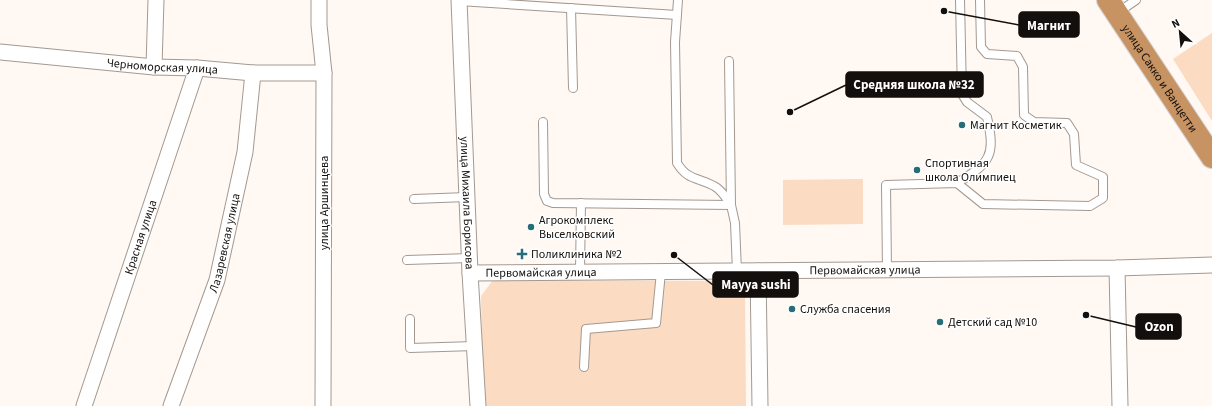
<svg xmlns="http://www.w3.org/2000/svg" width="1212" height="406" viewBox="0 0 1212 406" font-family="'Source Sans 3',sans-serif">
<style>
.green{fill:#fbdbc1}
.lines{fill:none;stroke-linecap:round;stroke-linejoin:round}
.service-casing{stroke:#a39991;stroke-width:10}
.minor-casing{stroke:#a39991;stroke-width:17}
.trunk-casing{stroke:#d5d4d3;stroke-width:24}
.service{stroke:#fff;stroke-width:8}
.minor{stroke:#fff;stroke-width:15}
.trunk{stroke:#c89362;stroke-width:22}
.poi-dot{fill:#266d7a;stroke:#fff;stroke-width:1.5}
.labels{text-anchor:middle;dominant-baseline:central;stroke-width:3;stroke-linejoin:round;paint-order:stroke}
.street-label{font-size:12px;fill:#130f0c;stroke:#fff}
.poi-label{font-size:12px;fill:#130f0c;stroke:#fff;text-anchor:start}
.leader{fill:none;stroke:#130f0c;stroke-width:1.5}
.callout-dot{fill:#130f0c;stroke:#fff;stroke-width:1.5}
.callout{fill:#130f0c;stroke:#130f0c;stroke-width:1.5}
.callout-label{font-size:13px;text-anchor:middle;font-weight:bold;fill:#fff}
</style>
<rect width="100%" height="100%" fill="#fff8f3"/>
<g class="green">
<path d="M1212 33V121L1173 59Z"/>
<path d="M863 179V224L783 225V180Z"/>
<path d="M493 280 730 281 745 293 746 406H483L481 296Z"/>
</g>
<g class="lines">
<g class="service-casing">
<g id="service">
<path d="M678 0 675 42 677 163C688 181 698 177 714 186 722 190 726 198 731 205"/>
<path d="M459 1 677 15"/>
<path d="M571 8 573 88"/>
<path d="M1117 13 1136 0"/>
<path d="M729 61 731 205 735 223 737 271"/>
<path d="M543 122 544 194 547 201 553 203 731 205"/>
<path d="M957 183C990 163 996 156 987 117L967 102 962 94 960 0"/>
<path d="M414 199 467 197"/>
<path d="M407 260 470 258"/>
<path d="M887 270 886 185 957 183 983 204 1090 206 1103 198V177L1076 165 1074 134 1067 123 1034 122 1024 115 1023 67 1017 56 987 54 981 47 980 0"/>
<path d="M580 272 581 203"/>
<path d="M410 319V348L475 346"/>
<path d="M584 367 586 329 656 323 661 272"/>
</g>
</g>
<g class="minor-casing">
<g id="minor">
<path d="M319 0V25L324 73 323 406"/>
<path id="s1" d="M459 0 470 273 478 406"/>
<path id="s2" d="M0 52 154 67 197 68 253 73H324"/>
<path d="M154 67 156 0"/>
<path d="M1117 268 1120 406"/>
<path d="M758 271 760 406"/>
<path id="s3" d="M470 273 1117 268 1212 265"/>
<path id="s4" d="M84 406 197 68"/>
<path id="s5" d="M171 406 217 280 245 152 253 73"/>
</g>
</g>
<g class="trunk-casing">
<g id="trunk">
<path id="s6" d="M1108 0 1212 157"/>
</g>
</g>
<use href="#service" class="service"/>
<use href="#minor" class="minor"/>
<use href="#trunk" class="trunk"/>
</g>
<g class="poi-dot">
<circle cx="962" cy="125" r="4"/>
<circle cx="917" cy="170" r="4"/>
<circle cx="531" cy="227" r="4"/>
<path d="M520 248h4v4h4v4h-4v4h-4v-4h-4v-4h4z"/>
<circle cx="792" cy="309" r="4"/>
<circle cx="940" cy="322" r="4"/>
</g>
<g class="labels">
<g class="street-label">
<text stroke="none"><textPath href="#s2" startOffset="163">Черноморская улица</textPath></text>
<text stroke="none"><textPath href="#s6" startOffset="94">улица Сакко и Ванцетти</textPath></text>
<text transform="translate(324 203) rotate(-90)">улица Аршинцева</text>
<text stroke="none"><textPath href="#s1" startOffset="203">улица Михаила Борисова</textPath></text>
<text stroke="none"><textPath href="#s4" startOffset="178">Красная улица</textPath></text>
<text stroke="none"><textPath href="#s5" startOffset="172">Лазаревская улица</textPath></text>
<text stroke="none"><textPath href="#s3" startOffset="395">Первомайская улица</textPath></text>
<text stroke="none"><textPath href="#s3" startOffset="71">Первомайская улица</textPath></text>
</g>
<g class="poi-label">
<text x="970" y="125">Магнит Косметик</text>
<text x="925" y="163">Спортивная<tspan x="925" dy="14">школа Олимпиец</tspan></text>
<text x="539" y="220">Агрокомплекс<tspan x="539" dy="14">Выселковский</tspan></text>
<text x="531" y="254">Поликлиника №2</text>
<text x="800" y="309">Служба спасения</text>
<text x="948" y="322">Детский сад №10</text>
</g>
</g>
<path class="leader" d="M944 11L1019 25M790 112L846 85M674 255L713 285M1086 315L1136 327"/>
<g class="callout-dot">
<circle cx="944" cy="11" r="4"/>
<circle cx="790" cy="112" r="4"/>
<circle cx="674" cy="255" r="4"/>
<circle cx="1086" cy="315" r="4"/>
</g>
<g class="callout">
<rect x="1019" y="12" width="60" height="25" rx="4"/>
<rect x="846" y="72" width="137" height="25" rx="4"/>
<rect x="713" y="272" width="85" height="25" rx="4"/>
<rect x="1136" y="314" width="45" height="25" rx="4"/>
</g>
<g class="callout-label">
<text x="1049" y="30">Магнит</text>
<text x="914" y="89">Средняя школа №32</text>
<text x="756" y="289">Mayya sushi</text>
<text x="1159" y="331">Ozon</text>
</g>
<g transform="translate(1180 32) rotate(333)" stroke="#ffffff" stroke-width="3" paint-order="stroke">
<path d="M0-3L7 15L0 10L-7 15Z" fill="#130f0c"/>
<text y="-6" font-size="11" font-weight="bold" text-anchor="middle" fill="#130f0c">N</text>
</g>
</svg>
